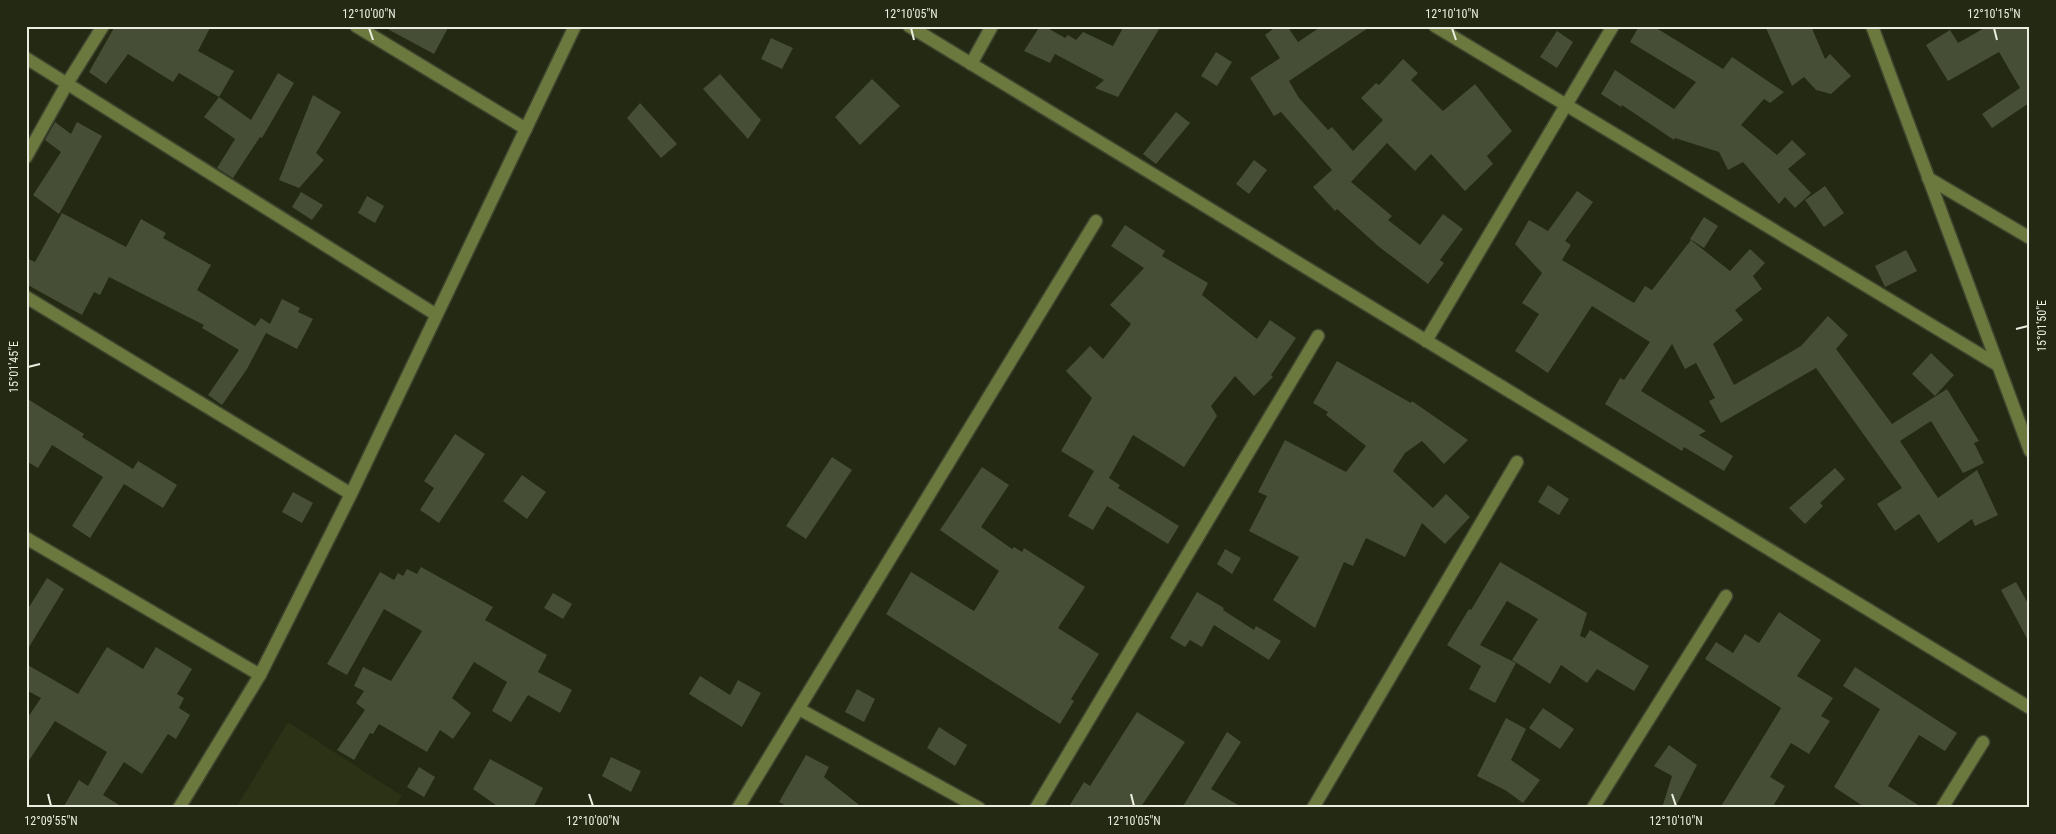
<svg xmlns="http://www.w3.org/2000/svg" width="2056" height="834" viewBox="0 0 2056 834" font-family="'Roboto Condensed',sans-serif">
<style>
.built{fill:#2c3215}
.building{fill:#474e36}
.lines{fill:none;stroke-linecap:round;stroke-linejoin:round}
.minor-casing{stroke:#3f452f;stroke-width:15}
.minor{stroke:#6b793e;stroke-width:12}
.ticks{fill:none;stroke:#eaeee0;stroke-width:2}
.neatline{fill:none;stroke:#eaeee0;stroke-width:2}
.ticks-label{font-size:12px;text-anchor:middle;fill:#eaeee0}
</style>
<rect width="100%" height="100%" fill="#232912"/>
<path class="built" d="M288 722 402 796 395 808H236Z"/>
<g class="building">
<path d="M115 26H211L198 51 234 71 219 97 179 73 173 82 128 54 106 84 89 72Z"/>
<path d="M382 26H449L434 54Z"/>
<path d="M1040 26H1044L1065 38 1068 35 1076 40 1083 32 1113 46 1124 26H1161L1118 97 1095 88 1104 80 1055 54 1050 63 1024 51Z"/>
<path d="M1277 26H1287L1298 42 1322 26H1371L1289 81 1299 98 1328 130 1332 127 1353 151 1383 120 1361 98 1376 83 1379 85 1403 59 1418 73 1411 80 1443 111 1475 84 1512 131 1487 156 1493 164 1465 191 1431 154 1415 171 1387 143 1351 182 1392 216 1388 220 1420 245 1443 214 1463 229 1440 260 1444 263 1428 284 1378 246 1337 209 1335 211 1313 187 1332 170 1281 112 1274 116 1250 78 1280 58 1265 35Z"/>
<path d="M1639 26H1653L1723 69 1732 57 1784 92 1770 103 1764 99 1741 125 1777 155 1792 140 1806 154 1788 169 1811 193 1795 208 1785 197 1779 204 1743 162 1728 170 1719 152 1675 138 1674 140 1622 105 1621 107 1601 94 1615 70 1674 109 1696 82 1630 42Z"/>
<path d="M1765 26H1811L1825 59 1830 54 1851 76 1831 94 1816 90 1804 77 1792 86Z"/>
<path d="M1988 26H2030V105L2029 103 1992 128 1982 114 2020 88 1999 52 1948 81 1926 45 1950 30 1958 43Z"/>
<path d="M1557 31 1573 42 1557 68 1540 57Z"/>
<path d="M771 38 793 48 782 69 761 59Z"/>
<path d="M1216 52 1232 62 1217 86 1201 76Z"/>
<path d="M278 73 294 83 262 138 260 137 233 178 217 168 235 139 204 117 219 97 251 120Z"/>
<path d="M720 74 761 120 748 139 703 89Z"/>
<path d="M872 79 900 106 860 145 835 117Z"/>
<path d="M313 95 341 112 316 153 324 160 299 188 279 180Z"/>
<path d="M640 103 677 144 661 158 627 118Z"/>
<path d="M1176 112 1190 123 1156 164 1143 154Z"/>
<path d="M55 122 71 134 77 122 102 136 59 214 33 195 61 152 45 140Z"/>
<path d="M1254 160 1267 170 1249 194 1236 184Z"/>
<path d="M1825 186 1844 213 1824 227 1805 200Z"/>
<path d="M1577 191 1593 202 1565 241 1571 245 1562 260 1634 303 1645 286 1652 290 1691 240 1730 271 1750 249 1765 263 1753 276 1762 289 1735 310 1743 320 1713 344 1734 385 1801 346 1828 316 1848 335 1836 349 1892 424 1947 389 1979 441 1974 443 1984 463 1963 473 1931 421 1900 441 1938 498 1977 470 1998 515 1975 526 1972 519 1938 543 1919 514 1895 531 1877 504 1902 488 1816 368 1721 423 1709 401 1715 398 1696 363 1685 369 1672 344 1641 391 1706 431 1699 435 1733 456 1724 471 1684 447 1682 451 1605 404 1620 378 1624 380 1650 342 1592 306 1548 373 1515 351 1539 314 1522 303 1542 273 1515 244 1529 220 1548 231Z"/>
<path d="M301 192 323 205 312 220 292 207Z"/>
<path d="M367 196 384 206 375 223 358 213Z"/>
<path d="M62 213 126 247 141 219 166 233 163 238 211 265 197 290 255 326 261 318 270 324 282 299 300 308 298 312 313 319 297 349 266 333 247 369 222 405 208 395 239 350 202 328 204 325 109 277 100 295 94 292 82 315 26 284V258L35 262Z"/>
<path d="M1704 217 1718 226 1704 248 1690 239Z"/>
<path d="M1125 225 1165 251 1162 256 1208 283 1202 295 1257 339 1270 320 1296 338 1271 375 1273 377 1254 396 1235 376 1211 406 1217 416 1184 467 1133 435 1109 478 1120 485 1118 488 1179 526 1168 544 1107 506 1093 530 1068 516 1094 471 1061 451 1092 398 1066 371 1090 346 1103 359 1131 324 1110 305 1144 268 1111 246Z"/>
<path d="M1906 250 1917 271 1885 287 1875 266Z"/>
<path d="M1931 353 1954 375 1935 396 1912 374Z"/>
<path d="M1337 361 1411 403 1412 401 1468 440 1444 464 1422 441 1405 453 1393 471 1433 508 1446 494 1470 517 1445 544 1422 523 1405 557 1366 538 1353 566 1344 562 1315 628 1273 600 1299 557 1249 531 1267 496 1258 492 1285 440 1346 472 1366 446 1326 415 1328 412 1313 403Z"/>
<path d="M26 398 84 434 82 437 133 469 138 461 177 485 163 508 124 484 90 538 72 526 103 477 52 445 38 468 26 461Z"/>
<path d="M455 434 485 454 439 523 420 510 434 488 424 481Z"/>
<path d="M832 457 852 470 806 539 786 526Z"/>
<path d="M982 467 1009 485 981 527 1012 549 1014 547 1022 552 1024 548 1085 587 1058 628 1099 654 1071 699 1074 701 1060 724 886 614 911 572 974 611 999 571 940 530Z"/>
<path d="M1835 468 1845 479 1820 503 1823 506 1805 524 1789 508Z"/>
<path d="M522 475 546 492 527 519 503 501Z"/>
<path d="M1548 485 1569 499 1559 515 1538 502Z"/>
<path d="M293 492 313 503 302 523 282 512Z"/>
<path d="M1225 549 1241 558 1232 574 1217 564Z"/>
<path d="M1500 562 1587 613 1580 636 1585 638 1590 630 1649 666 1634 691 1597 669 1587 683 1561 665 1550 684 1512 660 1538 619 1507 601 1480 645 1516 663 1495 703 1469 689 1481 666 1447 645 1469 609 1471 610Z"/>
<path d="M421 567 493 607 485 620 547 655 538 672 572 690 560 713 528 695 511 722 492 711 507 682 474 662 452 698 471 713 453 739 440 730 427 752 379 724 373 734 370 733 354 760 337 750 365 710 356 703 364 691 354 686 363 667 391 681 422 631 384 609 347 675 327 664 380 572 394 580 398 573 403 576 407 569 417 574Z"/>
<path d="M47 578 64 589 26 652V612Z"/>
<path d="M2016 582 2030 607V644L2001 590Z"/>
<path d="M1197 592 1224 608 1223 610 1254 630 1256 626 1281 641 1269 660 1214 625 1202 647 1190 640 1185 647 1170 638Z"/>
<path d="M553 593 572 604 563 619 544 608Z"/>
<path d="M1779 612 1821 640 1797 676 1833 698 1821 716 1830 721 1809 754 1791 743 1770 777 1785 786 1772 808H1720L1781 708 1705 659 1716 642 1733 653 1745 634 1759 643Z"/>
<path d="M107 647 143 669 156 647 192 669 177 694 184 698 179 708 190 715 176 739 168 734 142 774 124 762 103 795 124 808H63L79 780 88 786 107 752 55 721 26 765V720L41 698 26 690V664L78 694Z"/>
<path d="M1855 667 1957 733 1945 751 1919 735 1888 786 1923 808H1866L1834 787 1880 709 1843 686Z"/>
<path d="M700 676 730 695 738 680 761 693 742 727 689 694Z"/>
<path d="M857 689 875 699 864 722 845 712Z"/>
<path d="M1543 708 1574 729 1560 749 1529 728Z"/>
<path d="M1137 712 1185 742 1140 808H1068L1084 782 1090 786Z"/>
<path d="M1506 718 1526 729 1511 760 1540 780 1523 803 1505 790 1477 776Z"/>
<path d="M939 727 967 745 955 766 927 748Z"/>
<path d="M1227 732 1241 742 1211 789 1243 808H1182Z"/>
<path d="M1669 745 1697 765 1675 808H1662L1672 776 1654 766Z"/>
<path d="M806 755 829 767 824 777 863 808H790L779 802Z"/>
<path d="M611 757 641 771 631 792 602 776Z"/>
<path d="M490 759 543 788 533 808H500L473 789Z"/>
<path d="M419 767 435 777 424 797 407 787Z"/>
</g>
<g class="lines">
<g class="minor-casing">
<g id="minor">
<path d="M356 26 526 129"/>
<path d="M909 26 2030 708"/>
<path d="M1435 26 1996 364"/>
<path d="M1872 26 2030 451"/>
<path d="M26 58 435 314"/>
<path d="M971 64 992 26"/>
<path d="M26 157 68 82 103 26"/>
<path d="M1928 178 2030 238"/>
<path d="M26 297 351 494"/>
<path d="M1426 341 1613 26"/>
<path d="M26 538 260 675"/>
<path d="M799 709 979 808"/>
<path d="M179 808 260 675 351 494 575 26"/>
<path d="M738 808 1096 221"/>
<path d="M1036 808 1318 336"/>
<path d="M1313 808 1517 462"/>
<path d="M1593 808 1726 596"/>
<path d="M1942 808 1983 742"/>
</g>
</g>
<use href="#minor" class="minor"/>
</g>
<path class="ticks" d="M369 28 373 40M911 28 914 40M1452 28 1456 40M1994 28 1997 40M2016 329 2028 326M28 367 40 364M48 794 51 806M589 794 593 806M1131 794 1134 806M1672 794 1676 806"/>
<rect width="2056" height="834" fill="none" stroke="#232912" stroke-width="55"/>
<rect x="28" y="28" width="2000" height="778" class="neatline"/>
<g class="ticks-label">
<text x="369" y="18">12°10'00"N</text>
<text x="911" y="18">12°10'05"N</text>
<text x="1452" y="18">12°10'10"N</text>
<text x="1994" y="18">12°10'15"N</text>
<text transform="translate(2042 326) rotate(-90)" y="4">15°01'50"E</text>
<text transform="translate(14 367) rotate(-90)" y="4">15°01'45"E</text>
<text x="51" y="825">12°09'55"N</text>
<text x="593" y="825">12°10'00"N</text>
<text x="1134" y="825">12°10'05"N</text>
<text x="1676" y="825">12°10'10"N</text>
</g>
</svg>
